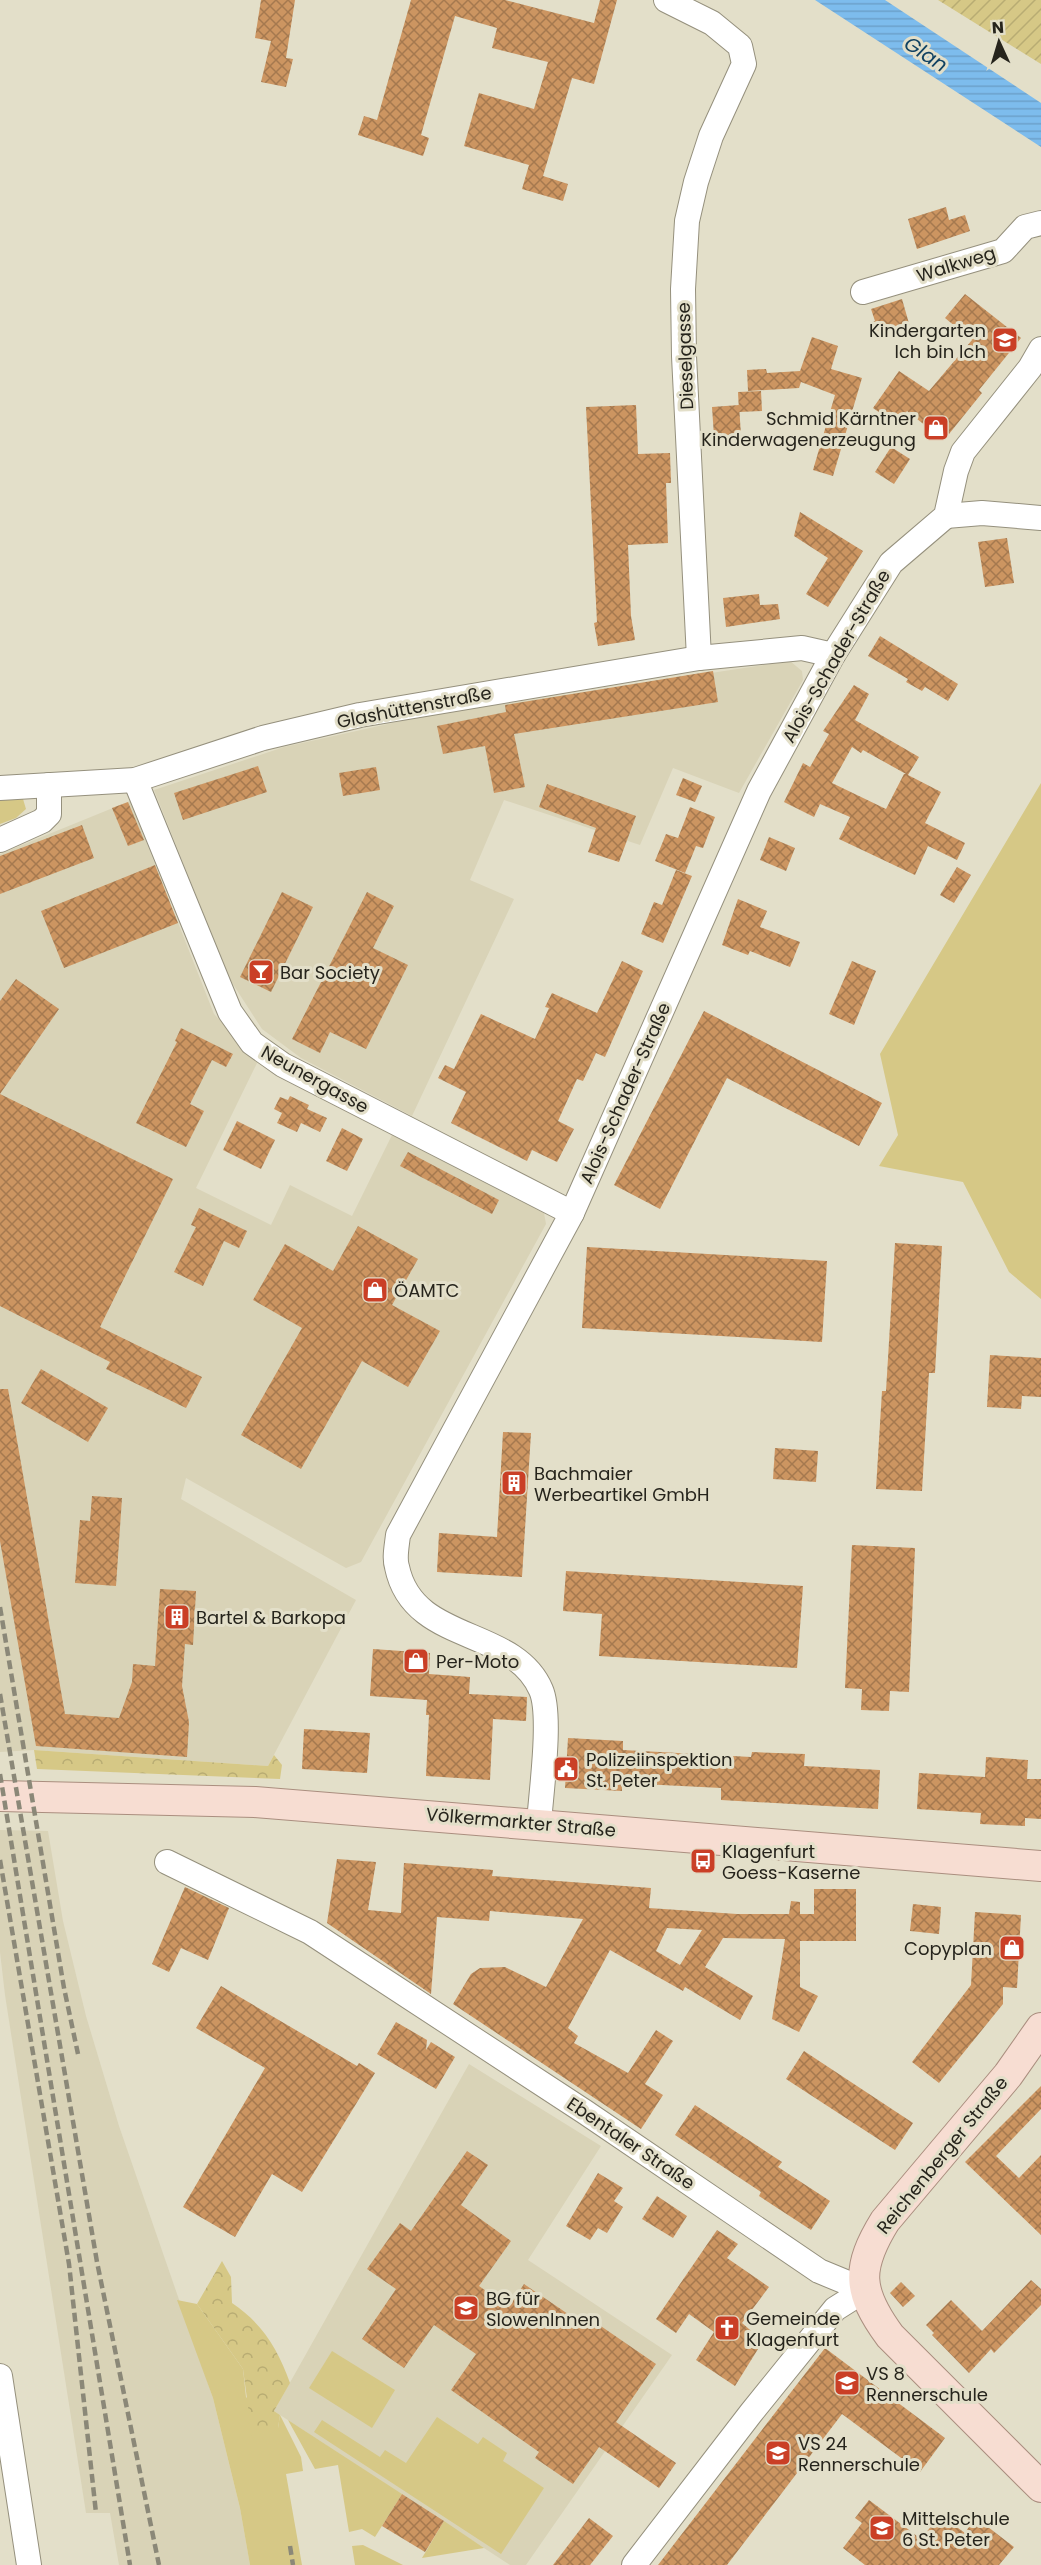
<svg xmlns="http://www.w3.org/2000/svg" width="1041" height="2565" viewBox="0 0 1041 2565" font-family="Poppins,sans-serif">
<style>
.built{fill:#d9d3b7}
.grass{fill:#d6c886}
.forest{fill:url(#forest-crowns)}
.garden{fill:url(#garden-furrows)}
.water{fill:url(#water-rules)}
.building{fill:url(#building-cross-hatch);fill-rule:evenodd}
.lines{fill:none;stroke-linecap:round;stroke-linejoin:round}
.minor-casing{stroke:#95907d;stroke-width:26}
.major-casing{stroke:#aa8e7f;stroke-width:32}
.minor{stroke:#fff;stroke-width:24}
.major{stroke:#f7ddd2;stroke-width:30}
.rail{stroke:#8b8878;stroke-width:4.5;stroke-dasharray:9 4.5;stroke-linecap:butt}
.labels{text-anchor:middle;dominant-baseline:central;stroke-width:6;stroke-linejoin:round;paint-order:stroke}
.street-label{font-size:18px;fill:#26241c;stroke:#e3dfc9}
.poi-label{font-size:18px;fill:#26241c;stroke:#e3dfc9;text-anchor:start}
.water-label{font-size:20px;font-style:italic;fill:#114262;stroke:#e3dfc9}
</style>
<defs>
<pattern id="forest-crowns" width="20" height="18" patternUnits="userSpaceOnUse" patternTransform="scale(1.5)"><rect width="20" height="18" fill="#d6c886"/><path d="M2 6a3 3 0 1 1 6 0M12 15a3 3 0 1 1 6 0" fill="none" stroke="#b8ac73"/></pattern>
<pattern id="garden-furrows" width="10" height="10" patternUnits="userSpaceOnUse" patternTransform="scale(1.5)"><rect width="10" height="10" fill="#d6c886"/><path d="M-1 1l2-2M0 10L10 0M9 11l2-2" fill="none" stroke="#b8ac73"/></pattern>
<pattern id="water-rules" width="6" height="5" patternUnits="userSpaceOnUse" patternTransform="scale(1.5)"><rect width="6" height="5" fill="#7dbced"/><path d="M0 2.5h6" fill="none" stroke="#6ca1cb"/></pattern>
<pattern id="building-cross-hatch" width="8" height="8" patternUnits="userSpaceOnUse" patternTransform="scale(1.5)"><rect width="8" height="8" fill="#cc9561"/><path d="M0 0l8 8M0 8l8-8" fill="none" stroke="#a5794f"/></pattern>
</defs>
<rect width="100%" height="100%" fill="#e3dfc9"/>
<g class="built">
<path d="M790 661 802 671 803 680 739 793 673 768 640 845 504 800 470 880 514 899 412 1116 301 1058 262 1029 229 978 154 790 284 747 424 716Z"/>
<path d="M130 801 214 1014 258 1061 196 1188 271 1225 290 1185 352 1216 392 1135 544 1213 546 1224 361 1562 346 1568 186 1478 181 1499 356 1600 268 1766 34 1750 0 1752V854Z"/>
<path d="M0 1830 48 1831 63 1921 86 2016 119 2126 213 2398 240 2508 250 2565H119L110 2513H86L5 1995 0 1952Z"/>
<path d="M469 2064 601 2146 528 2260 672 2355 526 2565H510L274 2411Z"/>
</g>
<g class="grass">
<path d="M1041 783V1299L1009 1272 963 1182 879 1166 898 1135 880 1054Z"/>
<path d="M0 799H23L26 809 16 818 0 824Z"/>
<path d="M177 2300 197 2304 243 2369 246 2397 278 2428 280 2415 301 2457 303 2471 286 2474 302 2565H250L240 2508 213 2398Z"/>
<path d="M332 2351 395 2390 372 2428 309 2388Z"/>
<path d="M437 2417 478 2444 483 2437 507 2453 503 2461 544 2488 501 2554 314 2432 322 2420 380 2457 385 2450 406 2463Z"/>
<path d="M288 2420 402 2494 375 2537 362 2529 349 2532 338 2465 315 2469Z"/>
<path d="M444 2521 484 2548 422 2558Z"/>
<path d="M363 2545 403 2565H355L352 2546Z"/>
</g>
<g class="forest">
<path d="M34 1750 268 1766 274 1755 282 1765 280 1779 37 1769Z"/>
<path d="M222 2261 231 2277 232 2303C262 2323 278 2349 290 2383L274 2411 280 2415 278 2428 267 2437 252 2436 243 2369 197 2304Z"/>
</g>
<path class="garden" d="M938 0H1041V64Z"/>
<path class="water" d="M815 0H885L1041 103V147Z"/>
<g class="building">
<path d="M261 0H295L286 58 293 59 286 87 261 82 271 41 255 38Z"/>
<path d="M411 0H505L594 23 600 0H617L594 84 572 78 543 176 568 184 563 201 522 189 529 165 464 146 479 93 534 109 548 62 492 48 497 28 455 16 421 135 429 138 423 156 358 135 364 116 377 120Z"/>
<path d="M946 207 949 220 965 215 970 231 917 249 908 219Z"/>
<path d="M965 294 1021 338 979 390 982 393 949 434 946 432 941 438 907 411 897 425 873 408 899 371 929 391 972 340 945 318Z"/>
<path d="M902 299 910 327 875 339 870 323 875 321 871 309Z"/>
<path d="M812 337 838 346 831 369 862 378 833 476 813 470 835 395 801 382 799 388 748 391 747 370 766 369 767 373 800 371Z"/>
<path d="M761 391 762 411 739 412 738 392Z"/>
<path d="M636 405 638 454 670 453 671 483H666L668 543 628 545 631 616 635 640 598 646 594 623 597 622 586 407Z"/>
<path d="M739 405 741 435 714 436 712 407Z"/>
<path d="M891 447 910 459 894 484 875 472Z"/>
<path d="M800 512 863 551 828 607 806 594 828 558 794 536Z"/>
<path d="M1007 538 1014 583 985 587 978 542Z"/>
<path d="M759 594 760 605 778 604 780 619 726 627 723 598Z"/>
<path d="M880 636 958 684 948 701 925 687 922 691 906 682 908 679 868 656Z"/>
<path d="M713 671 718 702 514 734 525 787 494 793 485 746 443 754 437 726 506 712 505 705Z"/>
<path d="M854 685 869 694 855 720 919 757 908 775 941 792 925 823 965 843 957 860 928 846 915 875 839 839 850 817 820 804 814 817 784 802 803 763 810 767 829 734 823 731ZM852 747 861 753 863 750 906 774H904L886 809 832 783Z"/>
<path d="M258 766 267 792 183 820 174 793Z"/>
<path d="M376 767 380 790 343 796 339 773Z"/>
<path d="M683 778 702 786 695 802 676 795Z"/>
<path d="M547 784 636 816 619 862 588 852 596 828 539 807Z"/>
<path d="M128 802 144 840 128 846 112 808Z"/>
<path d="M690 807 715 817 703 848 696 846 685 873 655 861 666 834 678 838Z"/>
<path d="M82 825 94 858 0 894V856Z"/>
<path d="M769 837 795 848 786 871 760 860Z"/>
<path d="M155 865 178 923 64 968 41 911Z"/>
<path d="M957 867 971 875 954 903 940 895Z"/>
<path d="M676 870 692 876 663 943 641 934 654 902 662 905Z"/>
<path d="M282 892 313 907 271 992 240 977Z"/>
<path d="M367 892 394 906 373 948 408 965 366 1049 330 1032 320 1053 292 1039Z"/>
<path d="M738 899 767 911 760 927 800 942 790 967 750 951 748 955 722 945Z"/>
<path d="M622 961 643 971 605 1057 596 1053 583 1081 577 1079 558 1121 574 1129 557 1162 532 1150 527 1161 451 1123 466 1092 438 1078 445 1065 454 1069 481 1014 535 1039 549 1008 545 1007 552 993 597 1013Z"/>
<path d="M852 961 876 971 854 1025 829 1014Z"/>
<path d="M16 979 59 1009 0 1094 173 1179 100 1327 202 1377 186 1408 106 1369 110 1362 0 1306V1001Z"/>
<path d="M704 1011 882 1103 859 1146 727 1078 660 1209 614 1185Z"/>
<path d="M181 1028 233 1054 226 1067 212 1060 190 1104 204 1111 186 1147 136 1123 177 1042 175 1041Z"/>
<path d="M290 1096 309 1105 307 1109 327 1118 320 1132 301 1123 297 1132 277 1123 282 1113 274 1109 280 1097 288 1100Z"/>
<path d="M237 1121 275 1140 261 1169 223 1150Z"/>
<path d="M342 1128 363 1139 347 1171 326 1161Z"/>
<path d="M408 1152 499 1200 492 1214 400 1166Z"/>
<path d="M199 1208 247 1231 239 1248 224 1241 203 1286 174 1272 196 1227 191 1225Z"/>
<path d="M358 1226 418 1259 392 1305 440 1331 408 1387 362 1361 301 1469 241 1435 302 1328 253 1300 285 1244 333 1271Z"/>
<path d="M895 1243 942 1246 935 1373H929L922 1491 876 1489 882 1391H886Z"/>
<path d="M587 1247 827 1261 822 1342 582 1328Z"/>
<path d="M990 1355 1041 1358V1397L1022 1396 1021 1409 987 1407Z"/>
<path d="M41 1369 108 1408 88 1442 21 1403Z"/>
<path d="M0 1389H8L65 1714 119 1718 132 1682 133 1664 155 1666 160 1589 196 1591 193 1645 185 1644 182 1686 189 1722 187 1757 36 1746 0 1541Z"/>
<path d="M503 1432 531 1433 522 1577 437 1572 439 1533 497 1537Z"/>
<path d="M775 1448 818 1451 816 1482 773 1479Z"/>
<path d="M92 1496 122 1498 116 1586 75 1583 80 1520 90 1521Z"/>
<path d="M852 1545 915 1548 909 1692 890 1691 889 1711 861 1710 862 1689 845 1688Z"/>
<path d="M566 1571 803 1586 797 1668 599 1656 602 1614 563 1611Z"/>
<path d="M373 1649 430 1653 429 1674 470 1677 469 1694 527 1697 526 1721 493 1719 490 1780 426 1776 429 1715H426L427 1700 370 1696Z"/>
<path d="M304 1729 370 1733 367 1773 302 1769Z"/>
<path d="M568 1738 623 1741V1750L751 1757 752 1752 805 1754 804 1766 880 1770 878 1809 721 1800V1788L622 1783V1791L565 1788Z"/>
<path d="M986 1757 1028 1760 1027 1779H1041V1819L1025 1818V1826L980 1824 981 1813 917 1809 919 1773 985 1777Z"/>
<path d="M337 1859 376 1862 368 1910 401 1913 404 1863 493 1870 492 1876 651 1888 649 1908 737 1914H789L791 1901 800 1902V1914H814V1889H856V1941H800V1987L818 1996 799 2032 772 2019 785 1939 723 1938 705 1967 753 1996 740 2020 685 1987 683 1991 610 1950 568 2028 578 2036 574 2043 628 2073 656 2030 673 2041 645 2084 663 2095 641 2129 453 2004 471 1974 480 1968 505 1967 546 1987 583 1919 490 1911 489 1921 437 1917 431 1994 327 1923ZM667 1928 702 1930 680 1965 656 1951Z"/>
<path d="M185 1887 229 1908 208 1960 181 1948 169 1972 152 1964Z"/>
<path d="M913 1904 941 1907 939 1934 910 1931Z"/>
<path d="M975 1912 1021 1915 1017 1988 1003 1987V2004L939 2083 912 2062 971 1985Z"/>
<path d="M221 1986 357 2066 359 2063 375 2073 302 2192 272 2174 235 2237 183 2207 265 2068 196 2028Z"/>
<path d="M396 2022 427 2040 426 2050 431 2042 455 2057 436 2089 377 2054Z"/>
<path d="M804 2051 913 2123 895 2150 786 2079Z"/>
<path d="M1041 2086V2109L996 2156 1019 2178 1041 2155V2235L965 2162Z"/>
<path d="M695 2105 782 2162 778 2167 830 2201 811 2230 759 2196 761 2192 675 2135Z"/>
<path d="M467 2151 488 2165 461 2205 511 2241 479 2286 509 2307 524 2284 587 2327 592 2320 656 2364 616 2422 676 2463 659 2488 599 2447 573 2484 535 2458 539 2452 451 2390 476 2354 434 2325 404 2368 362 2339 396 2289 367 2269 400 2223 411 2231Z"/>
<path d="M598 2173 623 2188 614 2201 623 2207 607 2233 598 2228 590 2240 566 2226Z"/>
<path d="M657 2196 687 2216 673 2238 642 2219Z"/>
<path d="M717 2230 738 2244 727 2258 769 2287 742 2323 763 2341 735 2386 696 2360 714 2332 689 2314 676 2333 656 2319Z"/>
<path d="M1031 2280 1041 2289V2305L994 2353 991 2349 969 2373 932 2335 934 2333 926 2325 951 2300 982 2331Z"/>
<path d="M901 2282 915 2296 903 2307 890 2293Z"/>
<path d="M825 2348 945 2438 920 2472 842 2414 727 2565H658Z"/>
<path d="M402 2494 444 2521 425 2552 382 2526Z"/>
<path d="M869 2500 921 2539 940 2515 965 2533 975 2517 1014 2547 999 2565H865L843 2548 862 2523 855 2518Z"/>
<path d="M589 2518 613 2536 590 2565H553Z"/>
</g>
<g class="lines">
<g class="minor-casing">
<g id="minor">
<path d="M666 0 712 23 740 46 744 64 711 136 696 182 687 221 683 289 684 356 699 658"/>
<path d="M863 292 1003 251 1025 227 1041 223"/>
<path d="M946 516 982 513 1041 518"/>
<path d="M135 780 230 1012 252 1043 283 1065 572 1213"/>
<path d="M0 788 135 780 263 738 360 715 699 658 802 648 833 655"/>
<path d="M0 840 42 821 49 814V785"/>
<path d="M539 1823C541 1793 552 1715 541 1690 514 1626 413 1645 397 1567 394 1558 397 1545 398 1535L572 1213 759 791 833 655 891 563 946 516 956 471 963 452 1030 368 1041 349"/>
<path d="M167 1862 310 1932 585 2112 819 2271 865 2290"/>
<path d="M0 2376 29 2565"/>
<path d="M634 2565 751 2413 835 2309 865 2290"/>
</g>
</g>
<g class="major-casing">
<g id="major">
<path d="M0 1796 255 1802 1041 1866"/>
<path d="M1041 2028 1008 2075 885 2221C856 2268 857 2291 890 2336L1041 2487"/>
</g>
</g>
<use href="#minor" class="minor"/>
<use href="#major" class="major"/>
<g class="rail">
<path d="M0 1607 64 1988 78 2054"/>
<path d="M0 1694 97 2262 159 2565"/>
<path d="M0 1774 130 2565"/>
<path d="M0 1860 69 2264 96 2513"/>
<path d="M290 2546 293 2565"/>
</g>
</g>
<defs>
<g id="school-square" transform="scale(1.35)"><rect x="-9" y="-9" width="18" height="18" rx="4" fill="#ca3f26" stroke="#e3dfc9"/><path d="M0-5L7-2L0 1L-7-2ZM-4 1L0 2.5L4 1V4Q0 6-4 4Z" fill="#fff"/></g>
<g id="shop-square" transform="scale(1.35)"><rect x="-9" y="-9" width="18" height="18" rx="4" fill="#ca3f26" stroke="#e3dfc9"/><path d="M-5-2.5h2.3a2.7 3.5 0 0 1 5.4 0H5L5.5 6h-11ZM-1.5-2.5h3a1.5 2.3 0 0 0-3 0Z" fill="#fff"/></g>
<g id="bar-square" transform="scale(1.35)"><rect x="-9" y="-9" width="18" height="18" rx="4" fill="#ca3f26" stroke="#e3dfc9"/><path d="M-6-5H6L.8 .8V4.5H3.5V6h-7V4.5H-.8V.8Z" fill="#fff"/></g>
<g id="building-square" transform="scale(1.35)"><rect x="-9" y="-9" width="18" height="18" rx="4" fill="#ca3f26" stroke="#e3dfc9"/><path d="M-4-6H4V6H1V3H-1V6H-4ZM-2.5-4.3h1.7v1.8h-1.7ZM.8-4.3h1.7v1.8H.8ZM-2.5-1h1.7V.8h-1.7ZM.8-1h1.7V.8H.8Z" fill="#fff"/></g>
<g id="civic-square" transform="scale(1.35)"><rect x="-9" y="-9" width="18" height="18" rx="4" fill="#ca3f26" stroke="#e3dfc9"/><path d="M-.6-6.5H3V-4.5H.6V-3L4-1V1h2V6H-6V1h2V-1L-.6-3ZM-1.2 2.5V6h2.4V2.5Z" fill="#fff"/></g>
<g id="bus-square" transform="scale(1.35)"><rect x="-9" y="-9" width="18" height="18" rx="4" fill="#ca3f26" stroke="#e3dfc9"/><path d="M-5-6H5V4H4V6H2V4H-2V6H-4V4H-5ZM-3.5-4V0h7V-4ZM-3.5 1.2v1.5H-2V1.2ZM2 1.2v1.5H3.5V1.2Z" fill="#fff"/></g>
<g id="church-square" transform="scale(1.35)"><rect x="-9" y="-9" width="18" height="18" rx="4" fill="#ca3f26" stroke="#e3dfc9"/><path d="M-1.2-6h2.4v3.5h3.3v2.4h-3.3V6h-2.4V-.1h-3.3v-2.4h3.3Z" fill="#fff"/></g>
</defs>
<g fill-rule="evenodd">
<use href="#school-square" x="1005" y="340"/>
<use href="#shop-square" x="936" y="428"/>
<use href="#bar-square" x="261" y="972"/>
<use href="#shop-square" x="375" y="1290"/>
<use href="#building-square" x="514" y="1483"/>
<use href="#building-square" x="177" y="1617"/>
<use href="#shop-square" x="416" y="1661"/>
<use href="#civic-square" x="566" y="1769"/>
<use href="#bus-square" x="703" y="1861"/>
<use href="#shop-square" x="1012" y="1948"/>
<use href="#school-square" x="466" y="2308"/>
<use href="#church-square" x="727" y="2328"/>
<use href="#school-square" x="847" y="2383"/>
<use href="#school-square" x="778" y="2453"/>
<use href="#school-square" x="882" y="2528"/>
</g>
<g class="labels">
<g class="street-label">
<text transform="translate(956 264) rotate(-17)">Walkweg</text>
<text transform="translate(685 356) rotate(-92)">Dieselgasse</text>
<text transform="translate(836 656) rotate(-60)">Alois-Schader-Straße</text>
<text transform="translate(414 707) rotate(-11)">Glashüttenstraße</text>
<text transform="translate(315 1079) rotate(29)">Neunergasse</text>
<text transform="translate(625 1093) rotate(-66)">Alois-Schader-Straße</text>
<text transform="translate(521 1822) rotate(5)">Völkermarkter Straße</text>
<text transform="translate(631 2143) rotate(34)">Ebentaler Straße</text>
<text transform="translate(942 2155) rotate(-51)">Reichenberger Straße</text>
</g>
<g class="poi-label">
<text x="986" y="330" text-anchor="end">Kindergarten<tspan x="986" dy="21">Ich bin Ich</tspan></text>
<text x="916" y="418" text-anchor="end">Schmid Kärntner<tspan x="916" dy="21">Kinderwagenerzeugung</tspan></text>
<text x="280" y="972">Bar Society</text>
<text x="394" y="1290">ÖAMTC</text>
<text x="534" y="1473">Bachmaier<tspan x="534" dy="21">Werbeartikel GmbH</tspan></text>
<text x="196" y="1617">Bartel &amp; Barkopa</text>
<text x="436" y="1661">Per-Moto</text>
<text x="586" y="1759">Polizeiinspektion<tspan x="586" dy="21">St. Peter</tspan></text>
<text x="722" y="1851">Klagenfurt<tspan x="722" dy="21">Goess-Kaserne</tspan></text>
<text x="992" y="1948" text-anchor="end">Copyplan</text>
<text x="486" y="2298">BG für<tspan x="486" dy="21">SlowenInnen</tspan></text>
<text x="746" y="2318">Gemeinde<tspan x="746" dy="21">Klagenfurt</tspan></text>
<text x="866" y="2373">VS 8<tspan x="866" dy="21">Rennerschule</tspan></text>
<text x="798" y="2443">VS 24<tspan x="798" dy="21">Rennerschule</tspan></text>
<text x="902" y="2518">Mittelschule<tspan x="902" dy="21">6 St. Peter</tspan></text>
</g>
<g class="water-label">
<text transform="translate(926 54) rotate(33)">Glan</text>
</g>
</g>
<g transform="translate(999 42) rotate(356)" stroke="#e3dfc9" stroke-width="4.5" paint-order="stroke">
<path d="M0-4.5L10 22L0 15L-10 22Z" fill="#26241c"/>
<text y="-9" font-size="16" font-weight="bold" text-anchor="middle" fill="#26241c">N</text>
</g>
</svg>
